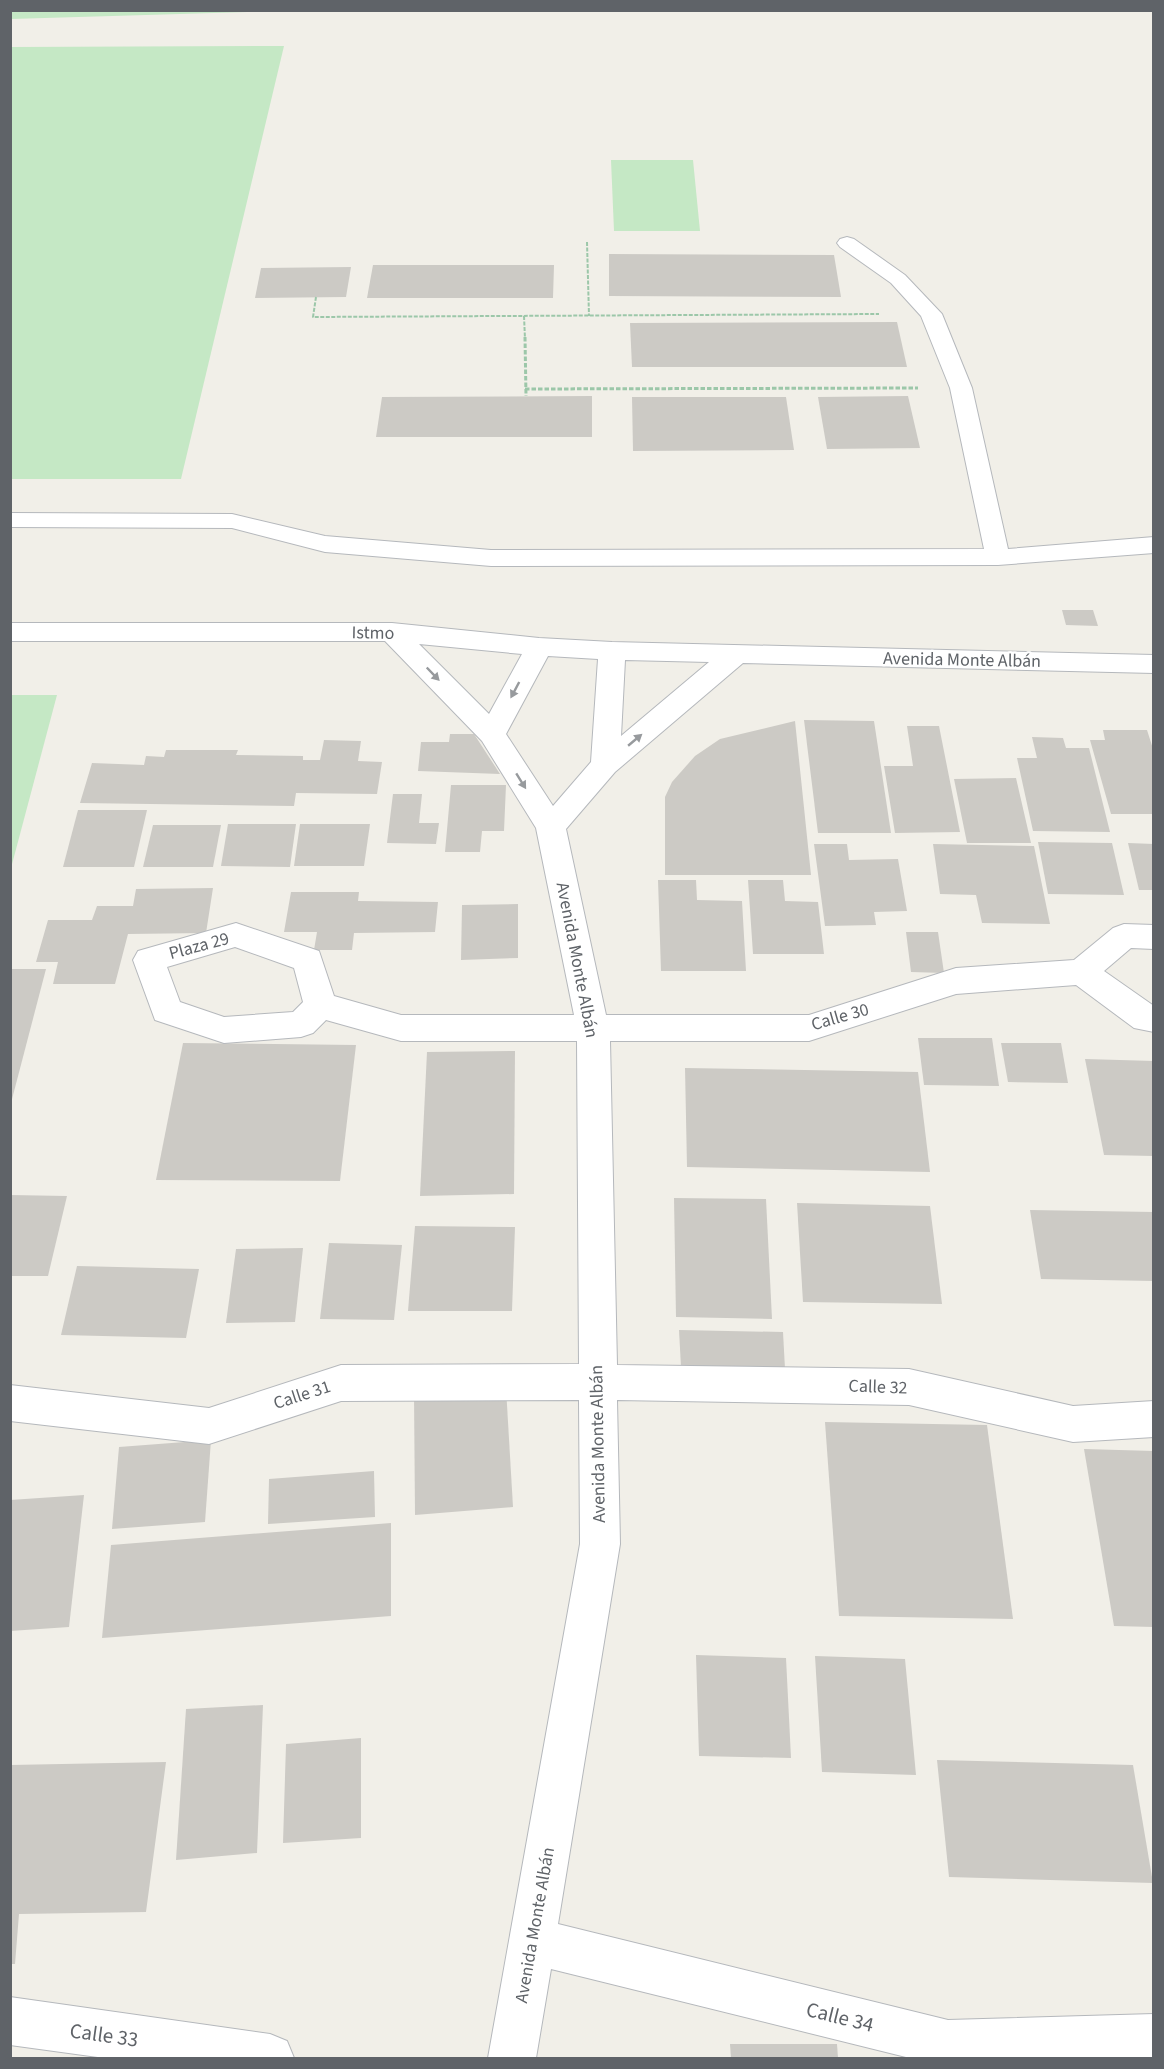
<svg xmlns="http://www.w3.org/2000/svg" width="1164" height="2069" viewBox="0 0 1164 2069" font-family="'Source Sans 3',sans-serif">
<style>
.green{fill:#c5e8c5}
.building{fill:#cccac5}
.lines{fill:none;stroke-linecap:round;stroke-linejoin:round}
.lane-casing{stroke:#b5b8bc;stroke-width:2}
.street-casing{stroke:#b5b8bc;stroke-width:2}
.path-far1{stroke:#9cc7a9;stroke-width:2;stroke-dasharray:4 1.5;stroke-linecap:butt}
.path{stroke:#9cc7a9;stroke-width:3;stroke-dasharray:4.5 2;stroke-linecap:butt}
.lane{fill:#fff;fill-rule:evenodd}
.street{fill:#fff;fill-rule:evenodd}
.oneway{fill:#979a9d}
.labels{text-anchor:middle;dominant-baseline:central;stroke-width:4.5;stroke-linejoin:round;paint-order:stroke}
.street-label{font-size:18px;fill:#5f6368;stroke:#fff}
.near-street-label{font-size:21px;fill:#5f6368;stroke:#fff}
</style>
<rect width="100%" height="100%" fill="#f1efe8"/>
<g class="green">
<path d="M11 10H284V11L11 19Z"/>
<path d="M284 46 181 479H11V47Z"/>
<path d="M611 160H693L700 231H614Z"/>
<path d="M11 695H57L11 868 10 695Z"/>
</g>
<g class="building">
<path d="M609 254 834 255 841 297 609 296Z"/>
<path d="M373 265H554L553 298H367Z"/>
<path d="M351 267 346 297 255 298 261 268Z"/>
<path d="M897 322 907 367H632L630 323Z"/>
<path d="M592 396V437H376L382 397Z"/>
<path d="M908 396 920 448 827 449 818 397Z"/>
<path d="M632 397H786L794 450 633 451Z"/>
<path d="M1062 610H1093L1098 626 1066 625Z"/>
<path d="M804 720 874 721 891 833H818Z"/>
<path d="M795 721 811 875H665V797L672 782 695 756 720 739Z"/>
<path d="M907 726H939L960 832 895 833 884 766H913Z"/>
<path d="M1103 730H1147L1154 752V814H1111L1090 740H1105Z"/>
<path d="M450 734H474L500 774 418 771 421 742H449Z"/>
<path d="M1032 737 1063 738 1066 748H1089L1110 832 1033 831 1017 758H1037Z"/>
<path d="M324 740 361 741 358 761 382 762 377 794 296 793 294 806 80 803 92 763 144 765 146 756 164 757 166 750H238L236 755 303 756V760H320Z"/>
<path d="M1016 778 1031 843H967L954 779Z"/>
<path d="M451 785H506L504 831H482L480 852H445Z"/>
<path d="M393 794H422L419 823H439L436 844 387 843Z"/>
<path d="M78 810H147L134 867H63Z"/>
<path d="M228 824H296L290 867 221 866Z"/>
<path d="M300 824H370L364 866H294Z"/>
<path d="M153 825H221L213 867H143Z"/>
<path d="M1038 842 1112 843 1124 895 1048 894Z"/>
<path d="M1128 843 1154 844V890H1139Z"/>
<path d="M814 844H847L849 860 898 859 907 911 874 912 876 925 825 926Z"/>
<path d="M933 844 1034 846 1050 924 982 923 976 895 940 894Z"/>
<path d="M658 880H696L697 900 742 901 746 971H661Z"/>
<path d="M748 880H783L785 901 818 902 824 954H753Z"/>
<path d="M213 888 206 933 128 934 115 984H53L58 962H36L48 920H92L97 906H133L136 889Z"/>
<path d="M291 892H359L358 901 438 902 435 932 354 933 352 950H314L317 932H284Z"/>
<path d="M518 904V958L461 960 462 905Z"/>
<path d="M906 932H938L944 973 911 972Z"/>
<path d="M10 969H46L11 1103H10Z"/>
<path d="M918 1038H992L999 1086 924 1085Z"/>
<path d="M183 1043 356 1045 340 1181 156 1180Z"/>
<path d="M1001 1043H1061L1068 1083 1008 1082Z"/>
<path d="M515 1051 514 1194 420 1196 427 1052Z"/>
<path d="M1085 1059 1154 1061V1156L1104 1155Z"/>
<path d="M685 1068 918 1072 930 1172 687 1167Z"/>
<path d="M10 1195 67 1196 48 1276H10Z"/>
<path d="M674 1198 766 1199 772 1319 676 1317Z"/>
<path d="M797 1203 930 1206 942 1304 803 1302Z"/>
<path d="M1030 1210 1154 1212V1281L1041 1279Z"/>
<path d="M415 1226 515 1227 512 1311H408Z"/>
<path d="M329 1243 402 1245 394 1320 320 1319Z"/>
<path d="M303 1248 295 1322 226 1323 236 1249Z"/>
<path d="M77 1266 199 1269 186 1338 61 1335Z"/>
<path d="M679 1330 783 1332 785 1369 681 1367Z"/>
<path d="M506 1388 513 1507 415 1515 414 1394Z"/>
<path d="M825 1422 987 1425 1013 1619 839 1616Z"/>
<path d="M211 1440 205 1522 112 1529 119 1447Z"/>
<path d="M1084 1449 1154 1451V1627L1114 1626Z"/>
<path d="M374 1471 375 1517 268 1524 269 1479Z"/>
<path d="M84 1495 69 1627 10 1631V1500Z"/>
<path d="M391 1523V1616L102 1638 111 1545Z"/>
<path d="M696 1655 786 1658 791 1758 699 1756Z"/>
<path d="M815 1656 905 1659 916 1775 822 1772Z"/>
<path d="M263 1705 257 1853 176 1860 186 1709Z"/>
<path d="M361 1738V1838L283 1843 286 1744Z"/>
<path d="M937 1760 1133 1765 1153 1883 949 1877Z"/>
<path d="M166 1762 146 1912 19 1914 15 1964H10V1765Z"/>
<path d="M730 2044H837L838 2058H731Z"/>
</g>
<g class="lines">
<g class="lane-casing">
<path id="lane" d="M847 237 854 239 905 275 942 314 972 388 1008 549 1154 537V553L998 565 491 566 325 552 232 528 10 527V513L232 514 325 536 491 550 984 549 950 388 921 316 891 283 840 247 837 243 840 239Z"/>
</g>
<g class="street-casing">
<g id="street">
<path d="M10 623H392L539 638 612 642 1154 655V673L743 663 615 772 566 829 606 1015H809L956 968 1074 960 1113 928 1124 924 1154 925V949L1131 948 1104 971 1154 1006V1032L1134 1028 1076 985 956 994 809 1041H610L617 1365 909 1369 1073 1406 1154 1401V1437L1073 1442 909 1405 617 1400 620 1544 558 1924 948 2020 1154 2014V2058H910L551 1969 536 2058H488L580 1544 579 1400 341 1401 209 1444 10 1421V1385L209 1408 341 1365 579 1364 577 1041H401L326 1020 313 1033 301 1037 224 1043 155 1020 133 960 138 951 236 923 319 951 334 996 401 1015H574L536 828 482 741 385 641H10ZM419 644 522 654 489 714ZM548 656 598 659 591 762 553 806 506 734ZM625 660 709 662 621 736ZM235 947 294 968 303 1002 293 1012 224 1017 180 1002 167 967Z"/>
<path d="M10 1997 270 2034 287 2041 294 2058H105L10 2045Z"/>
</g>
</g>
<g class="path-far1">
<path d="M587 242 589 316"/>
<path d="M316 297 313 317 879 314"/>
<path d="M524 316 525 339"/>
</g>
<g class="path">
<path d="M525 337 526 396"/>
<path d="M525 389 918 388"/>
</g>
<use href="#lane" class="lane"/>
<use href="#street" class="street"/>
</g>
<defs><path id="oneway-solid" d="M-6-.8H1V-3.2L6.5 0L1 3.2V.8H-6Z" transform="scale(1.5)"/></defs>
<g class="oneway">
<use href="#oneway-solid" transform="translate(433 674) rotate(46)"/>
<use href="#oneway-solid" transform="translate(515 690) rotate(118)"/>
<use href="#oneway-solid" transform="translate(635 740) rotate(-40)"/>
<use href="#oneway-solid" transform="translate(521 781) rotate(58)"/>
</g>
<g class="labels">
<g class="street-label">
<text transform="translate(373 633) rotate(1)">Istmo</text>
<text transform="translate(962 660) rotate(1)">Avenida Monte Albán</text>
<text transform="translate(199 946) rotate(-15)">Plaza 29</text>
<text transform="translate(577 960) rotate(79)">Avenida Monte Albán</text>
<text transform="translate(840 1017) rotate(-16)">Calle 30</text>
<text transform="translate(878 1387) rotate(2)">Calle 32</text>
<text transform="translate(302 1395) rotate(-18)">Calle 31</text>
<text transform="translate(598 1444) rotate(-91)">Avenida Monte Albán</text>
<text transform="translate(535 1925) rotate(-80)">Avenida Monte Albán</text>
</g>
<g class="near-street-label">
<text transform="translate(840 2017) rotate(14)">Calle 34</text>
<text transform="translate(104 2035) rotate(8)">Calle 33</text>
</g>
</g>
<rect width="1164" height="2069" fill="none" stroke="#5f6368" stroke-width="24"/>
</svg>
